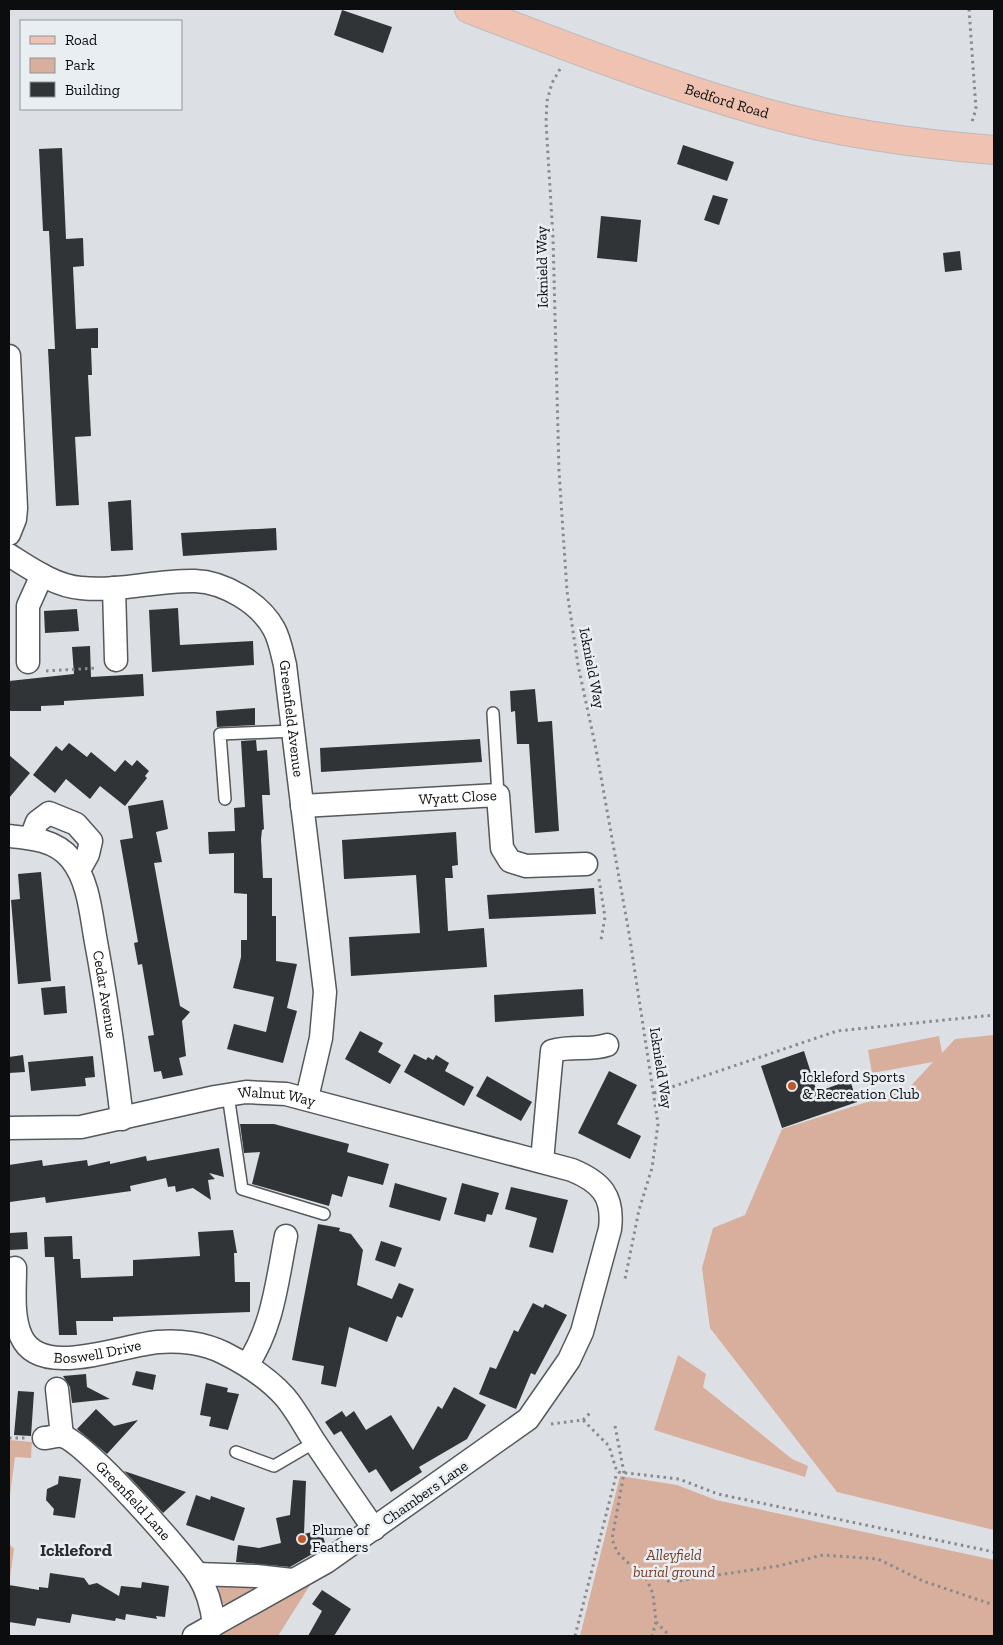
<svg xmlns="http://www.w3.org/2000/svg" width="1003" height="1645" viewBox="0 0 1003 1645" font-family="'Zilla Slab',serif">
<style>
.green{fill:#d8ae9d}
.building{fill:#313437}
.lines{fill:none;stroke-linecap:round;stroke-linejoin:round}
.service-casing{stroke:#55595c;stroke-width:14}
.minor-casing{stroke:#55595c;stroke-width:25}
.primary-casing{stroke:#bbbbbc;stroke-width:30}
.path{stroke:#888b8e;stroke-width:3;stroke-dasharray:2.5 4;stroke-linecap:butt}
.service{stroke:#fff;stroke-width:11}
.minor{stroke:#fff;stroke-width:22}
.primary{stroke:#efc2b1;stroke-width:28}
.poi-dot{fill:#be582a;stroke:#e9eef2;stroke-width:2}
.labels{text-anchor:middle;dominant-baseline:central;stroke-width:5;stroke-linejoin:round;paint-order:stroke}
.street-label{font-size:15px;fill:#0c0d0f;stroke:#e9eef2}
.poi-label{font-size:15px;fill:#0c0d0f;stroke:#e9eef2;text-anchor:start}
.park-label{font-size:15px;font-style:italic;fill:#763b22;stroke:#e9eef2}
.quarter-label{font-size:18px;font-weight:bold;fill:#292d30;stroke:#e9eef2}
</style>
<rect width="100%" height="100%" fill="#dce0e4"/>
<g class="green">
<path d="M994 1035V1530L837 1492 710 1328 702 1268 713 1228 745 1215 782 1129 908 1089 933 1062 872 1073 868 1050 939 1036 942 1053 955 1039Z"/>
<path d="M678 1355 706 1374 703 1387 792 1459 808 1466 805 1477 654 1430Z"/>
<path d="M9 1440 32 1442 31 1458 15 1457 9 1502Z"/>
<path d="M620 1476 677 1485 716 1500 994 1560V1636H580Z"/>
<path d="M9 1544 14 1549 9 1585Z"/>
<path d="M319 1571 278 1636H206Z"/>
<path d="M217 1582 267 1586 228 1606 222 1603Z"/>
</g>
<g class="building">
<path d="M342 10 392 27 383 53 334 35Z"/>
<path d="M683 145 734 162 727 181 677 164Z"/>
<path d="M62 148 66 239 83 238 84 266 73 267 76 329 98 328V348H91L92 375H88L91 436 75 437 79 505 56 506 48 349H55L53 309 49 231H43L39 149Z"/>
<path d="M713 195 728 199 719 225 704 220Z"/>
<path d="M601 216 641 220 637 262 597 258Z"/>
<path d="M960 251 962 270 945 272 943 253Z"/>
<path d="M131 500 133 550 111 551 108 502Z"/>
<path d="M276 528 277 550 183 556 181 533Z"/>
<path d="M178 608 180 645 253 641 254 665 152 672 149 610Z"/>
<path d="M77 609 79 631 45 633 44 611Z"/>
<path d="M90 646 91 677 143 674 144 696 64 701V705L41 706V711H9V681L74 674 72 647Z"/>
<path d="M535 689 538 722 552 721 559 831 535 833 529 744H517L515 711 511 712 510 691Z"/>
<path d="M255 708V725L217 727 216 711Z"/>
<path d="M480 739 482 762 321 772 320 748Z"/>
<path d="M256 740 257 751 267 750 270 795H262L264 829 262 830 261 839 263 878H272V916H276V961L297 964 287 1008 297 1011 283 1063 227 1049 234 1024 266 1032 274 997 233 988 241 957V940H247V894L234 893V853L209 854 208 832 235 831 234 808 245 807 241 741Z"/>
<path d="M69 743 87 757 91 752 115 772 125 760 132 766 137 760 149 771 145 776 147 778 125 806 100 786 90 799 66 779 55 793 33 775 56 746 62 751Z"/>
<path d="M9 755 30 773 9 798Z"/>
<path d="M163 800 168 829 156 832 162 862 154 863 180 1006 190 1012 182 1021 186 1056 179 1058 183 1075 163 1079 161 1071 154 1072 148 1036 154 1035 142 964 138 965 134 943 138 942 120 840 133 838 128 806Z"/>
<path d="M456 832 458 865 452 866 453 878H445L448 931 484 928 487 967 351 976 349 937 420 933 416 875 344 879 342 840Z"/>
<path d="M41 872 51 981 18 984 11 900 20 899 18 874Z"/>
<path d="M594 888 596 914 489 919 487 895Z"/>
<path d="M65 986 67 1013 44 1015 41 988Z"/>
<path d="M583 989 584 1016 495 1022 494 995Z"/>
<path d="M360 1031 383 1043 378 1052 401 1065 390 1084 345 1059Z"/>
<path d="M804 1051 817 1092 850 1080 857 1102 782 1128 761 1066Z"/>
<path d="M414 1054 426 1060 428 1057 433 1060 436 1055 449 1063 445 1071 474 1087 464 1106 404 1072Z"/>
<path d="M23 1055 25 1072 9 1073V1057Z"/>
<path d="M93 1056 95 1077 85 1078 86 1086 31 1091 28 1062Z"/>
<path d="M609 1071 637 1085 617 1124 641 1136 630 1159 578 1133Z"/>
<path d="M487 1076 532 1102 521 1121 476 1096Z"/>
<path d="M240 1124H274L349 1144 347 1152 389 1164 383 1185 348 1176 342 1197 332 1194 329 1206 252 1184 260 1152 244 1153Z"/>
<path d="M219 1148 224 1177 209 1173 215 1179 208 1180 211 1200 193 1188 176 1192 175 1186 168 1187 166 1178 130 1186 131 1191 46 1203 45 1197 10 1202 9 1165 42 1160 43 1166 87 1160 88 1166 110 1161V1164L146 1156 147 1161Z"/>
<path d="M395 1183 447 1198 440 1221 389 1207Z"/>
<path d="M462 1183 499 1193 492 1215 487 1214 485 1222 454 1214Z"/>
<path d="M511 1187 568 1200 553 1253 529 1247 537 1218 505 1209Z"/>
<path d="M318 1224 340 1228 339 1231 351 1234 363 1250 357 1285 392 1299 399 1283 414 1289 402 1318 397 1316 387 1342 349 1327 336 1387 321 1384 324 1366 292 1360Z"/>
<path d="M233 1230 237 1253H234L235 1282H250V1312L113 1317V1321H76L77 1335H59L54 1257H45L44 1237 72 1236 73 1259H80L81 1278 133 1276V1260L200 1256 198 1232Z"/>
<path d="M27 1232 28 1249 10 1250V1233Z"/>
<path d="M381 1241 402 1248 395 1267 375 1260Z"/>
<path d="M533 1303 543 1308 545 1304 567 1315 535 1375 531 1373 516 1409 479 1394 490 1367 496 1369 514 1330 518 1332Z"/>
<path d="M136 1371 156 1375 153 1390 132 1385Z"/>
<path d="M86 1374 87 1387 110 1399 72 1403 70 1387 63 1376Z"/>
<path d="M206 1383 228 1388 227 1392 239 1394 228 1430 209 1426 211 1417 200 1415Z"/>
<path d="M454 1387 486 1405 467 1439 419 1467 422 1472 391 1492 376 1469 369 1473 341 1431 334 1435 325 1422 342 1411 346 1417 354 1411 366 1430 391 1415 413 1450 438 1406 442 1409Z"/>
<path d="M18 1391 34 1392 31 1436 14 1435Z"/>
<path d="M96 1409 114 1426 138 1420 107 1454 77 1429Z"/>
<path d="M124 1471 186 1492 163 1513Z"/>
<path d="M59 1476 81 1479 75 1518 53 1515 54 1509 46 1500 47 1489 58 1484Z"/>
<path d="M293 1480 306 1481 304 1534 321 1530 326 1546 290 1567 236 1562 238 1545 259 1548 281 1543 276 1518 290 1515Z"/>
<path d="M196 1495 210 1500 211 1496 245 1508 234 1541 186 1525Z"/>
<path d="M50 1573 84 1578 89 1585 97 1583 119 1596 121 1586 141 1588 142 1582 169 1586 165 1617 156 1616 157 1619 126 1614 125 1620 116 1618 115 1621 72 1614 70 1623 37 1618 35 1626 9 1622V1585L39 1590V1587L48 1588Z"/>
<path d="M322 1590 351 1609 334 1636H308L322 1611 312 1604Z"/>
</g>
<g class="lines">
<g class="service-casing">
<g id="service">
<path d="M493 713 498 795"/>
<path d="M225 799 220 734 294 731"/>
<path d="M228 1095 242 1189 324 1214"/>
<path d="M236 1452 274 1466 315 1442"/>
</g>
</g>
<g class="minor-casing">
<g id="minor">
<path d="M9 356 16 508 15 519 9 534"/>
<path id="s1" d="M9 555C30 568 55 586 81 588 119 592 157 580 195 581 224 582 260 603 274 629 280 640 282 653 285 665L325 992 321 1038 307 1098"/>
<path d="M114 588 116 660"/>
<path d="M28 662V606L42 575"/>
<path id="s2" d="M302 806 498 795 502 848 510 861 526 866 586 864"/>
<path id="s3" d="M9 836C31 838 56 840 71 859 89 881 91 915 96 942 107 1001 115 1060 122 1119"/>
<path d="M31 838 37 822 49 813 76 824 91 841 88 854 79 870"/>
<path id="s4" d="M9 1128 81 1127 215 1097 246 1092 286 1094 572 1170C601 1182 614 1196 610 1229L582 1332 569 1360 528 1419 326 1562 194 1636"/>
<path d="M542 1161 552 1051C572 1045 590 1051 607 1045"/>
<path id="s5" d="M15 1268C15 1290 12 1316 21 1336 40 1380 121 1345 158 1342 179 1340 204 1343 224 1353 246 1364 269 1379 285 1397 296 1410 305 1427 314 1441 334 1471 354 1500 374 1529"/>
<path d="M247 1365C273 1327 277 1281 286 1236"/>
<path d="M57 1389 62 1436"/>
<path id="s6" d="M44 1438C49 1438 57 1435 62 1436 85 1441 182 1552 198 1575 208 1591 212 1606 214 1625"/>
<path d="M197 1574 256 1576 292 1580"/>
</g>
</g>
<g class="primary-casing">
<g id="primary">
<path id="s7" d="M469 9C568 47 668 86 770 114 842 134 920 144 994 150"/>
</g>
</g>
<g class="path">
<path d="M969 9 976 109 971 125"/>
<path d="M560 69 552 83 547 101 546 122 553 237 559 471 567 591 578 665 596 749 629 933 658 1124 652 1168 639 1210 625 1279"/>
<path d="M46 671 97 668"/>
<path d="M599 879 605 917 601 940"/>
<path d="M654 1093 837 1031 994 1015"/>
<path d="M583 1420 590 1413"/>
<path d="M551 1424 583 1420 609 1446 617 1472 679 1479 718 1494 994 1552"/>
<path d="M615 1426 624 1473 612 1539 617 1552 627 1562 643 1571 653 1594 656 1622 652 1636"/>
<path d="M9 1438H25"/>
<path d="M643 1571 671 1582 778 1566 823 1555 878 1559 923 1581 994 1605"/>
<path d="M656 1622 670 1636"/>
<path d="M575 1636 617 1472"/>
</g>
<use href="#service" class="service"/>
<use href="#minor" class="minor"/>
<use href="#primary" class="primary"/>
</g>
<g class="poi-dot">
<circle cx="792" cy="1086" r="5"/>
<circle cx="302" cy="1539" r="5"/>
</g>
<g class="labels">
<g class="street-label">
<text stroke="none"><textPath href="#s7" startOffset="274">Bedford Road</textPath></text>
<text transform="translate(542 267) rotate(-91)">Icknield Way</text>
<text transform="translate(592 668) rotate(79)">Icknield Way</text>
<text stroke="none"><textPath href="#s1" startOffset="382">Greenfield Avenue</textPath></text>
<text stroke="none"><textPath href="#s2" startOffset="156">Wyatt Close</textPath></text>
<text stroke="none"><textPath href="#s3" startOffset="209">Cedar Avenue</textPath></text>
<text transform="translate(661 1068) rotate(81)">Icknield Way</text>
<text stroke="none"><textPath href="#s4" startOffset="272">Walnut Way</textPath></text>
<text stroke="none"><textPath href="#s5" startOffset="154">Boswell Drive</textPath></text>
<text transform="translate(425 1493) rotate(-35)">Chambers Lane</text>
<text stroke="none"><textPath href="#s6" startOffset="115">Greenfield Lane</textPath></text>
</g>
<g class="poi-label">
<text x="802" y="1077">Ickleford Sports<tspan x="802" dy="17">&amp; Recreation Club</tspan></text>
<text x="312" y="1530">Plume of<tspan x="312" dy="17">Feathers</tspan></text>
</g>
<g class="park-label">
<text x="674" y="1555">Alleyfield<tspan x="674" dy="17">burial ground</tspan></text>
</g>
<g class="quarter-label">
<text x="76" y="1550">Ickleford</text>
</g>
</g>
<rect width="1003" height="1645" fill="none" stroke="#0c0d0f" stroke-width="20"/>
<rect x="20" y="20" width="162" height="90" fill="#e9eef2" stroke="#919497"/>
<rect x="30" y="36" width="25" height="8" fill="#efc2b1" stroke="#919497"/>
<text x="65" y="45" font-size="15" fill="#0c0d0f">Road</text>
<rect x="30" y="58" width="25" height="15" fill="#d8ae9d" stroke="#919497"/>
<text x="65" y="70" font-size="15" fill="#0c0d0f">Park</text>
<rect x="30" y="82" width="25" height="15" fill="#313437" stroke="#919497"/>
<text x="65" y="95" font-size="15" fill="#0c0d0f">Building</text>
</svg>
